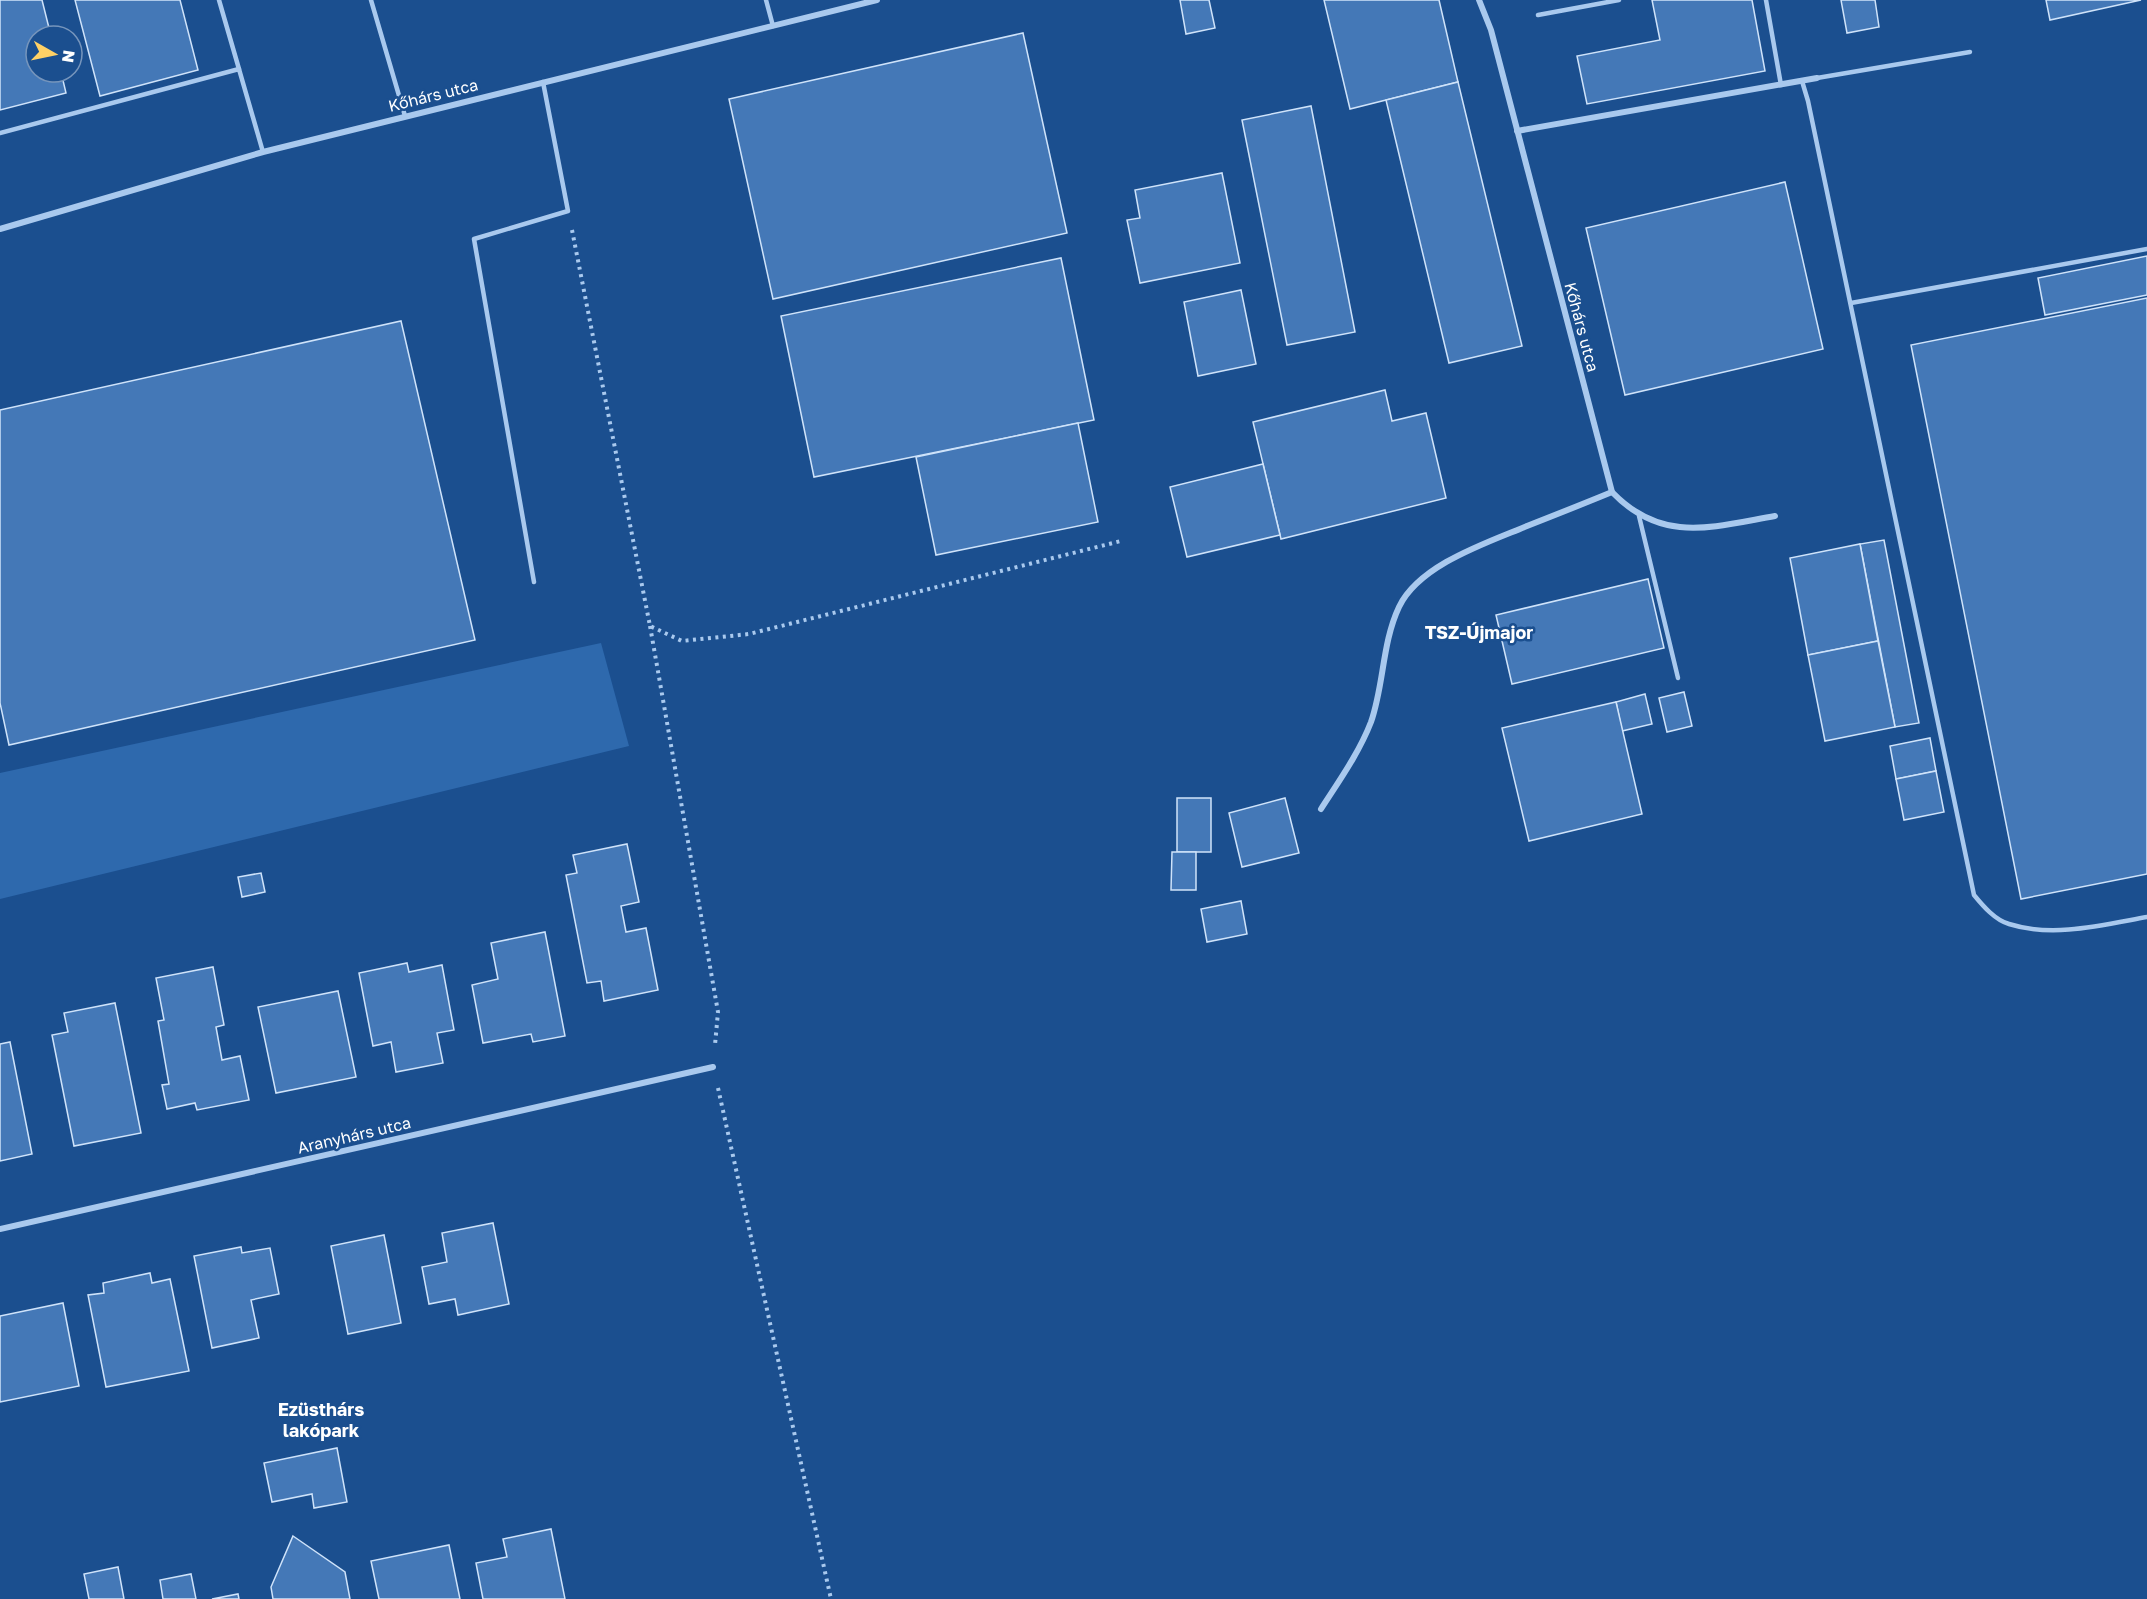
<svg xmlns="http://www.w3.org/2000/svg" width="2147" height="1599" viewBox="0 0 2147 1599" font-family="'Golos Text',sans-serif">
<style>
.green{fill:#2e69ad}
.building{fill:#4478b7;stroke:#cfe3fa;stroke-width:1.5}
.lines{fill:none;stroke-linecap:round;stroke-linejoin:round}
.path{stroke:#a9c9ee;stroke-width:4;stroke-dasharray:3 4.5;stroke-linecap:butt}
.service{stroke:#a9c9ee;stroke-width:4.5}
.minor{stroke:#a9c9ee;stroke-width:6}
.labels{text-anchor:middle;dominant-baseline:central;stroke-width:5;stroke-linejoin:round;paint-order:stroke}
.street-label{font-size:16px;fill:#fff;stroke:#1b4f8f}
.neighbourhood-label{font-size:18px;font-weight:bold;fill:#fff;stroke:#1b4f8f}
</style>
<rect width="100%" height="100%" fill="#1b4f8f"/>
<path class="green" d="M601 643 629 746 0 899V773Z"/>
<g class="building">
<path d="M0 0H42L51 36H36V72H61L66 93 0 110Z"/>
<path d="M75 0H180L198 70 100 96Z"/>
<path d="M1180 0H1209L1215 28 1186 34Z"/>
<path d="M1324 0H1439L1458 82 1350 109Z"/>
<path d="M1652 0H1752L1765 71 1587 104 1577 56 1660 40Z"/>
<path d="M1841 0H1875L1879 27 1847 33Z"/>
<path d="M2046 0H2141L2050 20Z"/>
<path d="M1023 33 1067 233 773 299 729 99Z"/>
<path d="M1458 82 1522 346 1449 363 1386 100Z"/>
<path d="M1311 106 1355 332 1287 345 1242 120Z"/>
<path d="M1222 173 1240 263 1140 283 1127 220 1140 218 1135 190Z"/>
<path d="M1785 182 1823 349 1625 395 1586 228Z"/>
<path d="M2147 256V295L2045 315 2038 278Z"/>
<path d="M1061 258 1094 420 814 477 781 316Z"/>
<path d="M1241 290 1256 364 1198 376 1184 302Z"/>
<path d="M2147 298V874L2021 899 1911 345Z"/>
<path d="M401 321 475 640 9 745 0 703V410Z"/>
<path d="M1385 390 1392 421 1426 413 1446 498 1281 539 1253 422Z"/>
<path d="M1078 423 1098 522 936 555 916 457Z"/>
<path d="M1263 464 1280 535 1187 557 1170 487Z"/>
<path d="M1884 540 1919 723 1895 727 1860 544Z"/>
<path d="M1860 544 1878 641 1808 655 1790 558Z"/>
<path d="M1648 579 1664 648 1512 684 1496 615Z"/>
<path d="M1878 641 1895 727 1825 741 1808 655Z"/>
<path d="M1684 692 1692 726 1667 732 1659 698Z"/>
<path d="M1645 694 1652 724 1622 731 1616 702Z"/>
<path d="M1616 702 1642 814 1529 841 1502 728Z"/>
<path d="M1930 738 1936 771 1896 779 1890 746Z"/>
<path d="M1936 771 1944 812 1904 820 1896 779Z"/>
<rect x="1177" y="798" width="34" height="54"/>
<path d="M1285 798 1299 853 1242 867 1229 813Z"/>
<path d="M627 844 639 902 621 906 626 932 646 928 658 990 604 1001 601 981 587 983 566 875 577 873 573 855Z"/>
<path d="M1172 852H1196V890H1171Z"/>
<path d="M261 873 265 892 242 897 238 877Z"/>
<path d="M1241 901 1247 934 1207 942 1201 909Z"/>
<path d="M545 932 565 1036 533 1042 531 1034 483 1043 472 985 498 979 491 943Z"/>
<path d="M407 963 409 972 442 965 454 1030 437 1033 443 1063 396 1072 391 1042 373 1046 359 973Z"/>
<path d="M213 967 224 1025 216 1027 222 1060 240 1056 249 1100 197 1110 195 1103 167 1109 162 1085 169 1084 158 1021 164 1020 156 978Z"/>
<path d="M338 991 356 1077 276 1093 258 1007Z"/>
<path d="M115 1003 141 1133 74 1146 52 1035 68 1032 64 1013Z"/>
<path d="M10 1042 32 1154 0 1161V1044Z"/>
<path d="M493 1223 509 1304 458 1315 455 1299 429 1304 422 1267 447 1262 442 1233Z"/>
<path d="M384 1235 401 1323 348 1334 331 1246Z"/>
<path d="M241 1247 242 1253 270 1248 279 1294 251 1300 259 1338 212 1348 194 1256Z"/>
<path d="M150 1273 152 1283 170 1279 189 1371 106 1387 88 1295 104 1293 103 1283Z"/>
<path d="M63 1303 79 1386 0 1402V1316Z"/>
<path d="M337 1448 347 1502 314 1508 312 1494 272 1502 264 1463Z"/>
<path d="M551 1529 565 1599H483L476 1563 507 1557 503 1539Z"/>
<path d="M293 1536 345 1572 350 1599H273L271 1587Z"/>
<path d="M449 1545 460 1599H379L371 1561Z"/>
<path d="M118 1567 124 1599H89L84 1574Z"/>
<path d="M191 1574 196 1599H163L160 1580Z"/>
<path d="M238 1594 239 1599H212Z"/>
</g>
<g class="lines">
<g class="path">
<path d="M572 230 650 626 682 641 749 634 1121 541"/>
<path d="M650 626 718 1012 715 1045"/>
<path d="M718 1088 831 1599"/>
</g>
<g class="service">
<path d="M219 0 239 69"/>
<path d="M371 0 405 116"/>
<path d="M766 0 773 26"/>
<path d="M1766 0 1781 85"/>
<path d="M1538 15 1619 0"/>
<path d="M1817 78 1970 52"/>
<path d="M1802 81 1808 101 1974 895C1983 906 1995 920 2009 924 2053 938 2103 925 2147 917"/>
<path d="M0 133 239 69 263 152"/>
<path d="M1851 303 2147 249"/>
<path d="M1639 516 1678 678"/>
<path d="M534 582 474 239 568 211 543 82"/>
</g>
<g class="minor">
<path d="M1479 0 1491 30 1612 492C1662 544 1712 527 1775 516"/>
<path d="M1517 131 1817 78"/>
<path d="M0 229 263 152 877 0"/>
<path d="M1321 809C1339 781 1359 753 1371 722 1384 685 1382 643 1399 607 1419 565 1486 543 1527 526 1555 515 1583 504 1612 492"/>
<path d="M0 1229 713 1067"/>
</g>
</g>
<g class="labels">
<g class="street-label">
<text transform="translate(433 95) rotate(-14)">Kőhárs utca</text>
<text transform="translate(1582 327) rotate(75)">Kőhárs utca</text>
<text transform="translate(354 1135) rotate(-13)">Aranyhárs utca</text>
</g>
<g class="neighbourhood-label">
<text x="1479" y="632">TSZ-Újmajor</text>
<text x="321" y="1409">Ezüsthárs<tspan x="321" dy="21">lakópark</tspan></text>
</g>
</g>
<g transform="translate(54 54) rotate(99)"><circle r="28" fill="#1b4f8f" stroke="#7695bc" stroke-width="1.5"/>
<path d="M0-4.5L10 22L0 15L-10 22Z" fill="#ffd166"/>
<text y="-9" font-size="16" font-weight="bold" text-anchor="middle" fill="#ffffff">N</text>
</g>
</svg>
